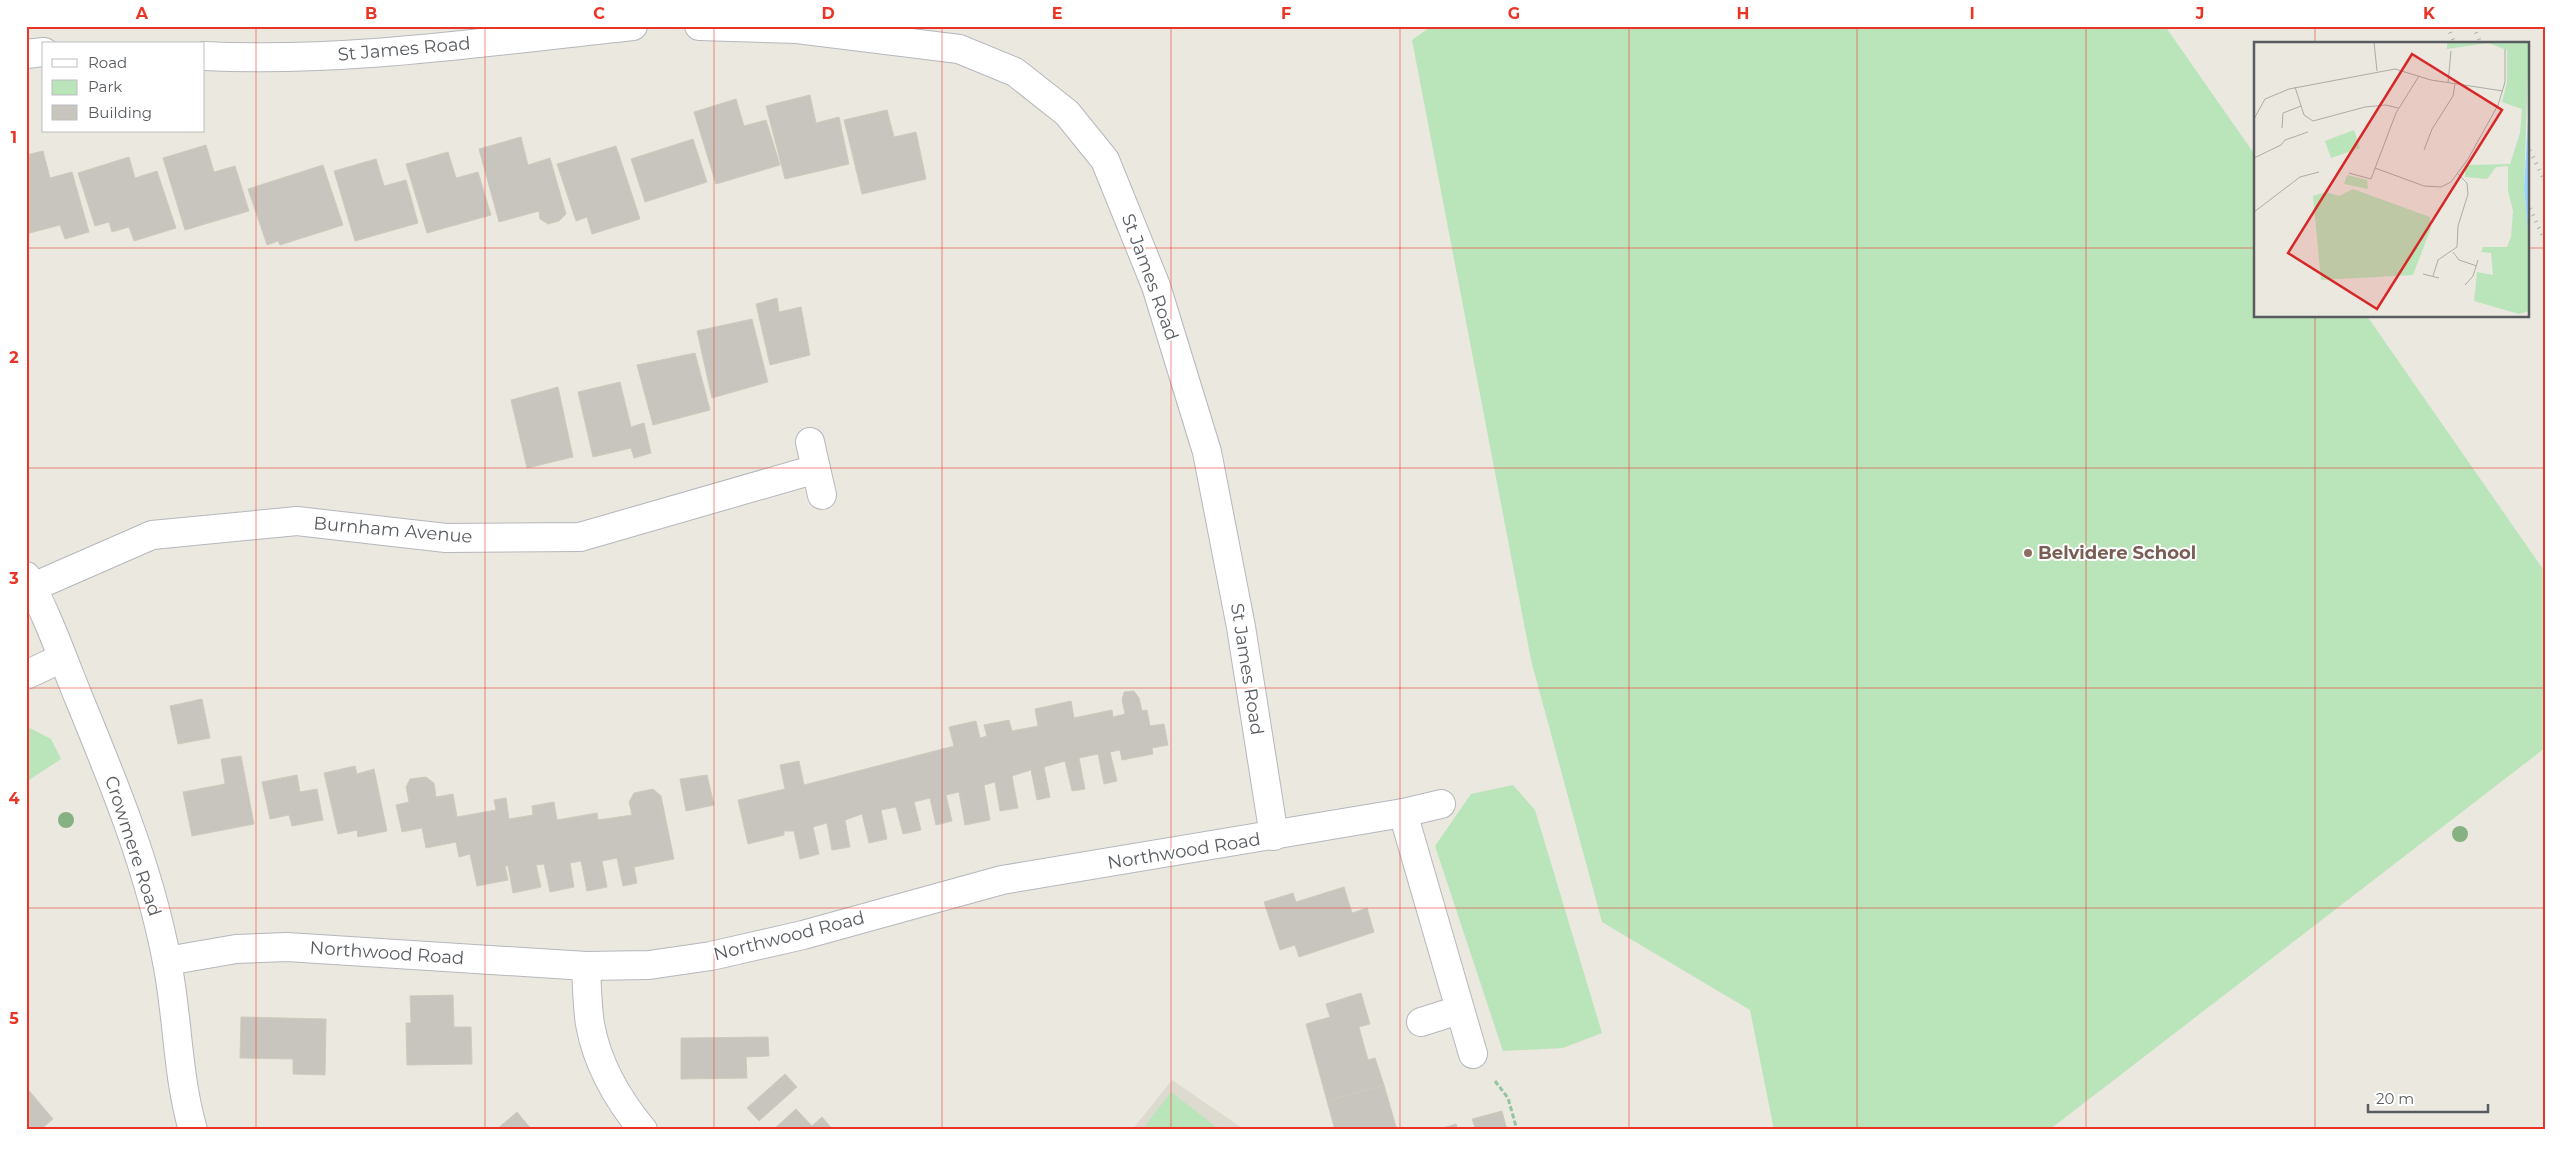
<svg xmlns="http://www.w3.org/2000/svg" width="2571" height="1156" viewBox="0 0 2571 1156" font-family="Montserrat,sans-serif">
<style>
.education{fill:#dddad0}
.green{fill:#bae4ba}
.building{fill:#c8c5be;stroke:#d0cabd}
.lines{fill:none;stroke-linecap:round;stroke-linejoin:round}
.minor-casing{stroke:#b5b7bc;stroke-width:30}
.path{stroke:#93c5a0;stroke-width:3;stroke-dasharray:5 2.5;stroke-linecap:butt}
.minor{stroke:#fff;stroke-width:28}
.rail{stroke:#b0b1b1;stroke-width:4;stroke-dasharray:1 6;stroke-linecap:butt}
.tree{fill:#86b182}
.grid{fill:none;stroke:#ea3426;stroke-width:1;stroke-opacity:0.55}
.education-dot{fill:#8d6e63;stroke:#fff;stroke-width:2}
.labels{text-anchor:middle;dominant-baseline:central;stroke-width:4;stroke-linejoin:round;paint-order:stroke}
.street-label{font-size:18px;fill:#585c60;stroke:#fff}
.education-label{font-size:18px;font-weight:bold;fill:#785e54;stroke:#fff;text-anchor:start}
.inset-road{fill:none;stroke:#acaca8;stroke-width:1}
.view{fill:#d62828;fill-opacity:0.15;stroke:#d62828;stroke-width:2.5}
.inset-edge{fill:none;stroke:#585c60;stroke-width:2.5}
.neatline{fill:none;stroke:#ea3426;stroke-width:2}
.grid-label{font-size:16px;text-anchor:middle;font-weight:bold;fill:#ea3426}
</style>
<rect width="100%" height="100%" fill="#ebe8df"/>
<path class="education" d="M1172 1080 1245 1130H1132Z"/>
<g class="green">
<path d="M1432 26H2165L2255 155V316H2367L2545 572V748L2049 1130H1774L1750 1010 1602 922 1531 660 1412 40Z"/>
<path d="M26 726 51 739 61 759 26 782Z"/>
<path d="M1513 785 1535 810 1602 1033 1563 1048 1503 1051 1435 846 1471 794Z"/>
<path d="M1171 1092 1220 1130H1142Z"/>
</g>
<g class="building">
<path d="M810 95 816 123 839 117 849 164 785 179 766 106Z"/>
<path d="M736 99 744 126 766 120 780 165 716 184 694 112Z"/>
<path d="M887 110 894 137 916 132 926 179 862 194 844 120Z"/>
<path d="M521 137 528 165 550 158 566 214 559 221 548 224 540 219 539 211 499 222 479 149Z"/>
<path d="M693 139 707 182 645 202 631 159Z"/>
<path d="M206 145 214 172 235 166 249 211 185 230 163 158Z"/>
<path d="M616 146 640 219 592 234 587 217 576 221 557 164Z"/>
<path d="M43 151 50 178 72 172 89 232 65 239 60 225 26 234V155Z"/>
<path d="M448 152 456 178 478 172 491 215 427 233 406 164Z"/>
<path d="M129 157 135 178 157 171 176 228 134 241 129 227 112 232 109 222 95 226 78 173Z"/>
<path d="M376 159 384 186 406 180 418 223 355 241 334 171Z"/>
<path d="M323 165 343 225 280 245 278 241 267 245 248 189Z"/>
<path d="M777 298 779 312 801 307 810 355 770 365 756 304Z"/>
<path d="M752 319 768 382 712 398 697 331Z"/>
<path d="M695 353 710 410 653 425 637 365Z"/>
<path d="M620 382 631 427 644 423 651 453 634 458 631 448 593 457 578 392Z"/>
<path d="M558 387 573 457 527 468 511 400Z"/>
<path d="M1134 691 1139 698 1142 711 1147 710 1150 726 1164 724 1168 745 1152 748 1153 754 1122 760 1120 750 1110 752 1117 781 1104 784 1098 754 1079 758 1085 789 1072 791 1065 761 1044 767 1050 797 1037 800 1031 770 1012 776 1018 808 1000 811 995 782 984 785 990 820 965 825 959 792 946 795 952 821 936 825 930 798 914 802 921 830 903 834 896 807 881 810 887 839 869 843 862 814 845 820 850 847 832 850 827 823 813 827 819 854 800 859 794 831H784V835L748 844 738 800 785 789 780 765 799 761 804 785 954 746 949 727 976 721 980 738 987 736 984 725 1009 720 1012 731 1038 726 1035 709 1071 701 1074 718 1112 710 1113 717 1125 714 1122 700 1124 692Z"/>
<path d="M202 699 210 738 178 744 170 706Z"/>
<path d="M241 756 254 824 192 836 183 792 225 784 221 759Z"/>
<path d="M355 766 357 774 374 769 387 831 358 837 357 830 338 834 324 773Z"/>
<path d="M297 775 300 792 317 789 323 820 292 826 289 815 270 819 262 782Z"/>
<path d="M707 775 714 805 686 811 680 779Z"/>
<path d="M426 777 434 783 436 797 453 794 457 817 496 810 494 800 506 798 509 819 533 815 532 806 554 802 557 820 597 813 598 820 632 815 629 802 634 793 653 789 661 796 674 859 634 867 637 883 623 886 617 858 602 861 607 887 587 891 581 861 570 863 574 887 550 892 544 864 536 865 541 887 513 893 508 866H505L508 880 477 886 470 854 459 857 456 842 426 848 422 828 402 832 396 805 409 802 406 787 410 779Z"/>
<path d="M1344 887 1352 913 1367 908 1374 932 1299 957 1295 945 1280 950 1264 902 1293 893 1296 902Z"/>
<path d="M1361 993 1370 1024 1359 1027 1368 1060 1375 1058 1384 1085 1327 1101 1306 1024 1330 1017 1326 1004Z"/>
<path d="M453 995 454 1027H471L472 1064 407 1065 406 1023H411L410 996Z"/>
<path d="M241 1017 326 1019 325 1075 293 1074V1059L240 1058Z"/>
<path d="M768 1037 769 1056 746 1057 747 1078 681 1079V1038Z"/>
<path d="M785 1074 797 1087 759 1121 747 1108Z"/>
<path d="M1384 1085 1397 1130H1335L1327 1101Z"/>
<path d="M26 1087 53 1119 40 1130H26Z"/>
<path d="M796 1109 812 1126 822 1117 833 1130H773Z"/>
<path d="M1502 1111 1507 1130H1476L1472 1119Z"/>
<path d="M517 1112 532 1130H496Z"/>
<path d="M1456 1124 1458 1130H1437Z"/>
</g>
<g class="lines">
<g class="minor-casing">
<g id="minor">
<path d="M699 26 797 29 959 49 1015 72 1067 113 1105 160 1156 286 1207 452 1241 627 1274 836"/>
<path d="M26 54 44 52"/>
<path d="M204 56C347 63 491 41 633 26"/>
<path d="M810 442 816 469"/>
<path d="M26 576C48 615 63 660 80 701 115 786 150 871 167 962 178 1017 177 1075 193 1130"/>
<path d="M33 587 152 535 297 521 446 538 580 537 816 469 822 495"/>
<path d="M26 675 62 658"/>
<path d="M1403 813 1441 804"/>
<path d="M167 961 236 949 287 947 586 966 649 965 711 956 803 935 1002 880 1403 813 1473 1054"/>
<path d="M586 966C587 985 587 1005 590 1024 597 1063 618 1100 643 1130"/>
<path d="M1421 1022 1459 1010"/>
</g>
</g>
<path class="path" d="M1495 1081 1508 1098 1517 1130"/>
<use href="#minor" class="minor"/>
<g class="rail">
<path d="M2447 26 2455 44"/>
<path d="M2473 26 2481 44"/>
<path d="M2527 144 2545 182"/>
<path d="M2527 202 2545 241"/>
</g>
</g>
<g class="tree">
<circle cx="66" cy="820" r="8"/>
<circle cx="2460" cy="834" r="8"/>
</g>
<path class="grid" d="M256 26V1130M485 26V1130M714 26V1130M942 26V1130M1171 26V1130M1400 26V1130M1629 26V1130M1857 26V1130M2086 26V1130M2315 26V44M26 248H2255M2527 248H2545M2315 316V1130M26 468H2545M26 688H2545M26 908H2545"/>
<circle class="education-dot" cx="2028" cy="553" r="5"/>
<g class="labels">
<g class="street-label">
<text transform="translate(404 49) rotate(-5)">St James Road</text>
<text transform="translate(1150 277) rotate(70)">St James Road</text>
<text transform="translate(393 530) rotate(5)">Burnham Avenue</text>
<text transform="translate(1247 669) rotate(81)">St James Road</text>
<text transform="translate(133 846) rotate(72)">Crowmere Road</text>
<text transform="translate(1184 851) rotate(-9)">Northwood Road</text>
<text transform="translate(789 936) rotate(-14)">Northwood Road</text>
<text transform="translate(387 953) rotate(4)">Northwood Road</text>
</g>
<g class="education-label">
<text x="2038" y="553">Belvidere School</text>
</g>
</g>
<g transform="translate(2254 42)">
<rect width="275" height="275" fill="#ebe8df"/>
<path d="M193 0H275L270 146 275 199V269L265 272 220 259 223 230 239 233 237 211 227 210 229 205H253L257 195 259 169 254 149V124L242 125 233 137 211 135V127L213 123 256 122 266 91 268 67 248 60 253 40V8L234 1 193 7ZM100 88 106 106 77 116 71 99ZM93 133 113 138 114 147 90 142ZM99 147 176 175 177 186 159 233 67 238 59 154 72 150 85 154Z" fill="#bae4ba"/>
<path d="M275 61V199L270 146Z" fill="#9bd4ff"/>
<path class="inset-road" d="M120 0 123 29M194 41 197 9M41 45 50 73 59 79 111 65 132 63 144 66M0 77 11 57 35 47 141 27 177 38 249 49M28 86 29 71 47 64M170 108 178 87 199 54 201 42M0 116 27 103 31 98 54 90M121 126 170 144 187 145 197 140 214 117 244 63 251 40V7M95 131 117 137 142 71 165 34M0 170 46 135 65 130M199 210 205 218 223 224M169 232 185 236M179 234 184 218 203 205 204 184 214 152 213 141 204 132M211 243 219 234 224 218"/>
<path class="view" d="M158 12 248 68 123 267 34 211Z"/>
<rect width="275" height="275" class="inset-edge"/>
</g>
<rect width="2571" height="1156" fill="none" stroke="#ffffff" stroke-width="55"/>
<rect x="42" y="42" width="162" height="90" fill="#ffffff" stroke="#bcbebf"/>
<rect x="52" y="59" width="25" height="8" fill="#ffffff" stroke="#bcbebf"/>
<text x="88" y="68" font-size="15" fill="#585c60">Road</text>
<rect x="52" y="80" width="25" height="15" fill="#bae4ba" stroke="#bcbebf"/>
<text x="88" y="92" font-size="15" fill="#585c60">Park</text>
<rect x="52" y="105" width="25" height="15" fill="#c8c5be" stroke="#bcbebf"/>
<text x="88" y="118" font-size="15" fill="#585c60">Building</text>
<path d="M2368 1104v8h120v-8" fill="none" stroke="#585c60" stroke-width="2.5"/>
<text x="2376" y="1104" font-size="15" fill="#585c60" stroke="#ffffff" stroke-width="4" paint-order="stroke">20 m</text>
<rect x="28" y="28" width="2516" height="1100" class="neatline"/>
<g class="grid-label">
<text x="142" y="19">A</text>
<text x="371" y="19">B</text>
<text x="599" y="19">C</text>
<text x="828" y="19">D</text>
<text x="1057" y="19">E</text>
<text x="1286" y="19">F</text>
<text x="1514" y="19">G</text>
<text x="1743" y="19">H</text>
<text x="1972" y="19">I</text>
<text x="2200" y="19">J</text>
<text x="2429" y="19">K</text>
<text x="14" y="143">1</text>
<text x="14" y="363">2</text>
<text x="14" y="584">3</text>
<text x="14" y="804">4</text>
<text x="14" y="1024">5</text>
</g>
</svg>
